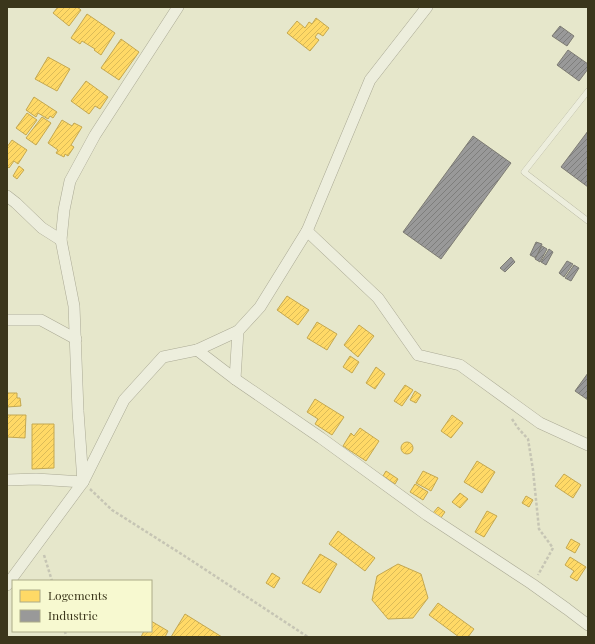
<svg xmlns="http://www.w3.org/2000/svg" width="595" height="644" viewBox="0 0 595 644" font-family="'Playfair Display',serif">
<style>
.homes{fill:url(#homes-hatch);stroke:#c4a850}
.industry{fill:url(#industry-hatch);stroke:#7d7b73}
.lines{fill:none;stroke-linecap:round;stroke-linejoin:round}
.service-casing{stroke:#abaa95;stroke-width:6}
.minor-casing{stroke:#abaa95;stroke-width:12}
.path{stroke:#c6c5b4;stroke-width:2.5;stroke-dasharray:3 2;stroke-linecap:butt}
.service{stroke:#edeedd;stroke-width:5.5}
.minor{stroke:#edeedd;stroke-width:11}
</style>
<defs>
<pattern id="homes-hatch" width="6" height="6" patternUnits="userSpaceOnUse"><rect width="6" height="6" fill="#ffd966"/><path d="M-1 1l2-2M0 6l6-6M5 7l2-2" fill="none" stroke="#dbbb58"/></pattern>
<pattern id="industry-hatch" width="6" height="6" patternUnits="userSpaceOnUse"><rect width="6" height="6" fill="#999"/><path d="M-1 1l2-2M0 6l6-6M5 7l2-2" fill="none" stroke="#7e7e7c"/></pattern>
</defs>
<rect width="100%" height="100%" fill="#e6e7cb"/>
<g class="homes">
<path d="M58 7H77L81 10 69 26 53 13Z"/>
<path d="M87 14 115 33 101 55 94 50 95 49 82 41 80 44 71 38Z"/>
<path d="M316 18 329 28 323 36 318 33 315 37 319 40 310 51 287 33 297 21 305 28 309 22 312 24Z"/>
<path d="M121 39 139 52 119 80 101 68Z"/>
<path d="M48 57 70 69 57 91 35 79Z"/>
<path d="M86 81 108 97 100 109 95 106 89 114 71 101Z"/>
<path d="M34 97 57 112 53 118 50 116 48 119 38 113 36 117 26 110Z"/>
<path d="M27 113 37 120 26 135 16 128Z"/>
<path d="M42 117 51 123 36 145 26 138Z"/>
<path d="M62 120 72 126 74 123 82 127 71 145 74 147 68 156 65 154 64 157 56 153 58 150 48 143Z"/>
<path d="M12 140 27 150 18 164 14 161 9 168 7 166V147Z"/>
<path d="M19 166 24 170 17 179 13 176Z"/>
<path d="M287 296 309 310 298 325 277 310Z"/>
<path d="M317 322 337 334 327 350 307 338Z"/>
<path d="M359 325 374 336 358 357 344 345Z"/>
<path d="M350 356 359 362 352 373 343 367Z"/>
<path d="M376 367 385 374 375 389 366 383Z"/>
<path d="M405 385 413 390 402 406 394 401Z"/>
<path d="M415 391 421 395 416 403 410 400Z"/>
<path d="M7 393H17V398H20L21 406 7 407Z"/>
<path d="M315 399 344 417 332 435 315 424 318 419 307 412Z"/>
<path d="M7 415H26L25 438 7 437Z"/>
<path d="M452 415 463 423 451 438 441 431Z"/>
<path d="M32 424H54V468L32 469Z"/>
<path d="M360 428 379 441 366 461 343 446 351 433 354 436Z"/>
<circle cx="407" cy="448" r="6"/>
<path d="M477 461 495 472 482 493 464 482Z"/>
<path d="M386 471 398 479 395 484 383 476Z"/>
<path d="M423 471 438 478 431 491 416 483Z"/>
<path d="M564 474 581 485 573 498 555 486Z"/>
<path d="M415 484 428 492 423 500 410 492Z"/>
<path d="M460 493 468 499 460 508 452 502Z"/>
<path d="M526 496 533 500 529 507 522 503Z"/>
<path d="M438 507 445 512 440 519 433 513Z"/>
<path d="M487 511 497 516 484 537 475 532Z"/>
<path d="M338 531 375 558 365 571 329 544Z"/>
<path d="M571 539 580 544 575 553 566 548Z"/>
<path d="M320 554 337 564 320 593 302 583Z"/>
<path d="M570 557 586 567 577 581 570 577 574 571 565 565Z"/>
<path d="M398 564 421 574 428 598 413 618 388 619 372 600 377 576Z"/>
<path d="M272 573 280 578 274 588 266 583Z"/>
<path d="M438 603 474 629 468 637H459L429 615Z"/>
<path d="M185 614 222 637H171Z"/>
<path d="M151 621 168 631 165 637H141L144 631H151Z"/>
</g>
<g class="industry">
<path d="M560 26 574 36 567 46 552 36Z"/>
<path d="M568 50 588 64V69L579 81 557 65Z"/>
<path d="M588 131V187L561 167Z"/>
<path d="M473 136 511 163 441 259 403 232Z"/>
<path d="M536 242 542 244 536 258 530 255Z"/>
<path d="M542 246 547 249 540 262 535 259Z"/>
<path d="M549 249 553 252 546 265 541 262Z"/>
<path d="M511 257 515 262 505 272 500 268Z"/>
<path d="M567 261 573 264 564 277 559 273Z"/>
<path d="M574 265 579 268 571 281 565 278Z"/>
<path d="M588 373V400L575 391Z"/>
</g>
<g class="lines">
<g class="service-casing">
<path id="service" d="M588 91 524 172 588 221"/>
</g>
<g class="minor-casing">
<g id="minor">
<path d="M7 196 16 203 42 228 61 240"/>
<path d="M307 231 370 80 427 7"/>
<path d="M7 320H41L76 339"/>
<path d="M238 331 260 307 307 231 378 298 418 355 460 365 540 423 588 445"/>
<path d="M197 350 238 331 235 379"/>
<path d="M7 480 36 479 83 482 124 400 163 357 197 350 235 379 321 438 427 515 532 584 567 609 588 625"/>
<path d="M7 585 83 482 78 411 74 306 61 240 64 210 70 181 95 135 178 7"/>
</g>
</g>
<g class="path">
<path d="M512 419 518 428 528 439 533 470 539 529 553 548 538 575"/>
<path d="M90 489 112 510 183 555 308 637"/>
<path d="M44 555 52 581"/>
<path d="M65 631 66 637"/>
</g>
<use href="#service" class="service"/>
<use href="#minor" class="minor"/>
</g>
<rect width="595" height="644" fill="none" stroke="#3b361b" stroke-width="16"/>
<rect x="12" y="580" width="140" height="52" fill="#f7f9d0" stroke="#acab88"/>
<rect x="20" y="590" width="20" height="12" fill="#ffd966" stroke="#acab88"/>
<text x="48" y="600" font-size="12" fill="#3b361b">Logements</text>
<rect x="20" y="610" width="20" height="12" fill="#999999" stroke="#acab88"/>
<text x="48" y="620" font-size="12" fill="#3b361b">Industrie</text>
</svg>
